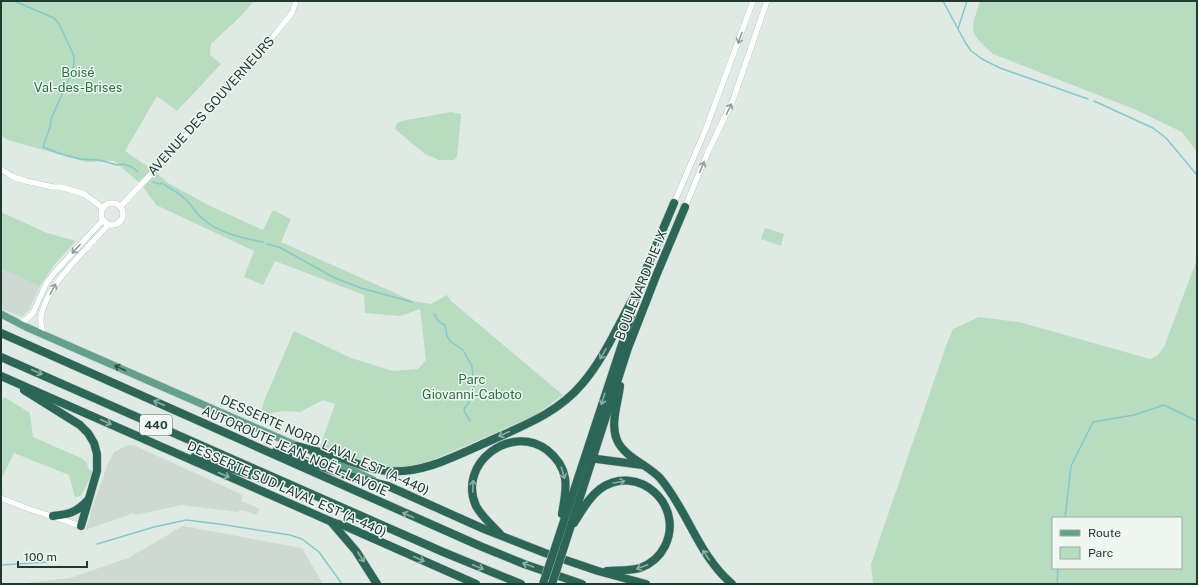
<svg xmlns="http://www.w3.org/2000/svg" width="1198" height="585" viewBox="0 0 1198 585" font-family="'Public Sans',sans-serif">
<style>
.built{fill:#cddad3}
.green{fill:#b7dcbf;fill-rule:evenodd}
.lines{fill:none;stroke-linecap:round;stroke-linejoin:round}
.stream{stroke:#85c9d0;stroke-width:1.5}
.minor-casing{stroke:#a2b2ab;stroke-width:6}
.major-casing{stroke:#bcc4c1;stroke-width:8}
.highway-casing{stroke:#bcc4c1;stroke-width:9}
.minor{stroke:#fff;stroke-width:5.5}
.major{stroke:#63a08d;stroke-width:7}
.highway{stroke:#2c6657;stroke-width:8}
.highway-bridge-casing{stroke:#bcc4c1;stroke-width:9;stroke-linecap:butt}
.highway-bridge{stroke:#2c6657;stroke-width:8}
.oneway{stroke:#909c98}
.oneway2{stroke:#8eaea4}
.oneway3{stroke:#315448}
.labels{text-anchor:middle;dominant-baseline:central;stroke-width:3;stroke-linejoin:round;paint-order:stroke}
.shield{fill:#eff7f2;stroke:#5e736b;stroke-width:1}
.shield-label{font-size:12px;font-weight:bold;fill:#203a31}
.park-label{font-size:13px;fill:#2a7141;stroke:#eff7f2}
.street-label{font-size:13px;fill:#203a31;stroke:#eff7f2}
</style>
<rect width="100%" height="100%" fill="#dfeae4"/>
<g class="built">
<path d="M2 269 40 286 29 310 22 317 1 309Z"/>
<path d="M128 445H133L239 493 243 495 241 501 260 509 256 515 242 510 237 512 182 505 135 515 134 513 85 530 91 516 90 514 107 466 114 452Z"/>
<path d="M183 526 302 548 323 584H14L70 578 128 558Z"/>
</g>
<g class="green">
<path d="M1 1H254L241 16 211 44 210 55 221 64 177 111 157 96 125 151 154 171 168 183 210 206 263 230 273 210 291 219 281 242 413 301 431 304 447 295 451 301 563 395 534 416 428 462 406 467H385L367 463 320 447 335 404 323 400 300 412 283 411 271 413H261L264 401 294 331 351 358 393 371 418 369 426 360 420 309 400 316 365 313 364 295 275 261 263 285 244 277 254 251 156 205 141 184 114 161 86 162 8 140 1 135Z"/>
<path d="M980 1H1197V152L1182 132 1134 109 993 54C968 31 970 33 980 1Z"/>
<path d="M451 112 461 114V117L457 157 454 160H439L425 154 395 129 397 123 402 121Z"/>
<path d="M1 212 47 233 76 241 54 265 40 286 2 269 1 270Z"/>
<path d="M765 228 784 234 781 246 761 239Z"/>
<path d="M1197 259V584H873L871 564 946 346 953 329 979 317 1019 322 1150 359 1158 355 1164 347ZM1053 518H1181V568H1053Z"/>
<path d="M4 397 30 413 33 437 81 458 87 463 88 468 93 472 81 496 75 497 69 475 14 453 1 480V403Z"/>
</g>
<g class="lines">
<g class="stream">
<path d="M14 1 54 18 59 24 74 56V63L72 72 51 119 50 127 43 147 61 154 80 159 99 160 117 165 123 164 132 167 138 172"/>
<path d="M943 1 965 42 971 51 982 59 1000 68 1088 99"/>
<path d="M958 29 967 1"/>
<path d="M1094 101 1153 128 1166 138 1197 175"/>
<path d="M153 182 160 184 162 183C171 189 182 194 189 203 194 209 197 214 203 219 219 233 242 238 263 242"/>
<path d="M267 244 279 247 335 278 361 288 412 302"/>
<path d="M434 314 439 322 445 325 447 336 451 342 463 350 472 366 474 385 470 400 468 404 465 407 464 411 470 421"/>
<path d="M1065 518 1071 466 1093 422 1134 415 1164 405 1197 421"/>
<path d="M97 544 154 527 186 520 219 524 290 535 302 539 319 552 342 584"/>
<path d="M1 565 48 562"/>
<path d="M1057 584 1058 568"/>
</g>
<g class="minor-casing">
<g id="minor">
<path d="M1 169 13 177 26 181 53 187H61L84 194 103 208"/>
<circle cx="112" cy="214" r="11"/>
<path d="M674 203 705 131 753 1"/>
<path d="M120 207 154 171 276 33 292 13 296 1"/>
<path d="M685 207 708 152 733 100 767 1"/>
<path d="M20 323 27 319 33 313 46 284 54 273 103 220"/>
<path d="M43 334C42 329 40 324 41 318 44 287 88 248 108 225"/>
<path d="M1 498 29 509 81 526"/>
</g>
</g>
<g class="major-casing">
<g id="major">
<path d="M1 314 26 327 302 448"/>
<path d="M312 452 373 480"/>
</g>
</g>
<g class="highway-casing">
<g id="highway">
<path d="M1 333 480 546 524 564 582 584"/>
<path d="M1 357 443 552 521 584"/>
<path d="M1 376 332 522 345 526 476 584"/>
<path d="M620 386C618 403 610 424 617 440 624 457 648 465 660 478 688 511 698 555 732 584"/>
<path d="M24 390 80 425 88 433 94 443 97 454V471L81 526"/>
<path d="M297 446C311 450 326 453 341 458 356 463 370 470 387 471 422 474 453 457 485 443 520 427 557 414 582 384 605 357 619 323 636 293"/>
<path d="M276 451 352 477 388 486 484 529 545 553 598 571 646 584"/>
<path d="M194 457 276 483"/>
<path d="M589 458 643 465"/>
<path d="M53 516C69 514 76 513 88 500"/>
<path d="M332 523 356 551 377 584"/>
<path d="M574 523C582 511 588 498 600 489 638 462 685 505 665 546 660 556 651 564 640 568 630 571 618 570 607 571"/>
<path d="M500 534C492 525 482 517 476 506 457 464 510 423 547 450 556 457 563 467 565 478 567 489 564 502 562 514"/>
<path d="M556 545 629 323 639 286 674 203"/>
<path d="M564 547 628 348 656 276 685 207"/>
<path d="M543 584 546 575"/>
</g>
</g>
<use href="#minor" class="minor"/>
<use href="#major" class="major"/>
<use href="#highway" class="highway"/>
<g class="highway-bridge-casing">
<g id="highway-bridge">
<path d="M546 575 556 545"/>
<path d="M552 584 564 547"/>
</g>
</g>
<use href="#highway-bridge" class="highway-bridge"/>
</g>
<defs><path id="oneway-shaft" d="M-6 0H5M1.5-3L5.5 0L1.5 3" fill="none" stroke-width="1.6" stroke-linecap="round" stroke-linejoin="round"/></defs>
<g class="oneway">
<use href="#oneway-shaft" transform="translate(740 38) rotate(110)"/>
<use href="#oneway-shaft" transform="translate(729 109) rotate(-64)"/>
<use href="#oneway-shaft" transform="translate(702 167) rotate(-67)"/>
<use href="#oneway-shaft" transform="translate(76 249) rotate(133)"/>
<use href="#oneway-shaft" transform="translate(53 289) rotate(-62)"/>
</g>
<g class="oneway2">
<use href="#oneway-shaft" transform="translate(603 354) rotate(120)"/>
<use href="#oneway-shaft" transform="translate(37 372) rotate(24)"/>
<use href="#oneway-shaft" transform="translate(603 399) rotate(108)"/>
<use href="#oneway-shaft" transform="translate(159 403) rotate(-156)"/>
<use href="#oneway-shaft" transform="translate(106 422) rotate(24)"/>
<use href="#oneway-shaft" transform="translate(504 434) rotate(156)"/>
<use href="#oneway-shaft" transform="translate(563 473) rotate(73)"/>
<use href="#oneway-shaft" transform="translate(224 475) rotate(24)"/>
<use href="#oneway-shaft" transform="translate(619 482) rotate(-9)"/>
<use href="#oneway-shaft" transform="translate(473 486) rotate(-88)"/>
<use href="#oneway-shaft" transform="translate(408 515) rotate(-156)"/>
<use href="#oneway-shaft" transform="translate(706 555) rotate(-123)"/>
<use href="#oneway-shaft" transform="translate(361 557) rotate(57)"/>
<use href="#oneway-shaft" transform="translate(419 559) rotate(24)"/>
<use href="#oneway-shaft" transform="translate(528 565) rotate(-160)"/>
<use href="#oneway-shaft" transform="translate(478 567) rotate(22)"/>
<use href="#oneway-shaft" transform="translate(642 567) rotate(159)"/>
</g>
<use class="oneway3" href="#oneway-shaft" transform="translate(120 368) rotate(-156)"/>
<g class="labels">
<rect class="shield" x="140" y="415" width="32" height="20" rx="3"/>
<g class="shield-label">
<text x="156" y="425">440</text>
</g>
<g class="park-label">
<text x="78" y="72">Boisé<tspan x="78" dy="15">Val-des-Brises</tspan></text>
<text x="472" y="379">Parc<tspan x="472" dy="15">Giovanni-Caboto</tspan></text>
</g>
<g class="street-label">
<text transform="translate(211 106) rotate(-48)">AVENUE DES GOUVERNEURS</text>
<text transform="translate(641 285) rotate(-68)">BOULEVARD PIE-IX</text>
<text transform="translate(325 445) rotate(24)">DESSERTE NORD LAVAL EST (A-440)</text>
<text transform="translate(295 451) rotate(24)">AUTOROUTE JEAN-NOËL-LAVOIE</text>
<text transform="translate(287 489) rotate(24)">DESSERTE SUD LAVAL EST (A-440)</text>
</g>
</g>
<rect width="1198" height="585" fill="none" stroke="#203a31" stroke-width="4"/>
<rect x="1052" y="517" width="130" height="52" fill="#eff7f2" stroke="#9caba5"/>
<rect x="1060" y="530" width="20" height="6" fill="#63a08d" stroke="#9caba5"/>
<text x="1088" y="537" font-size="12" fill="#203a31">Route</text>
<rect x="1060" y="547" width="20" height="12" fill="#b7dcbf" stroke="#9caba5"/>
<text x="1088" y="557" font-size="12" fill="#203a31">Parc</text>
<path d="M18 561v6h69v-6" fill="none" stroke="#203a31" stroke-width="2"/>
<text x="24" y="561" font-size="12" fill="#203a31" stroke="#eff7f2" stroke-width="3" paint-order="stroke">100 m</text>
</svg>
